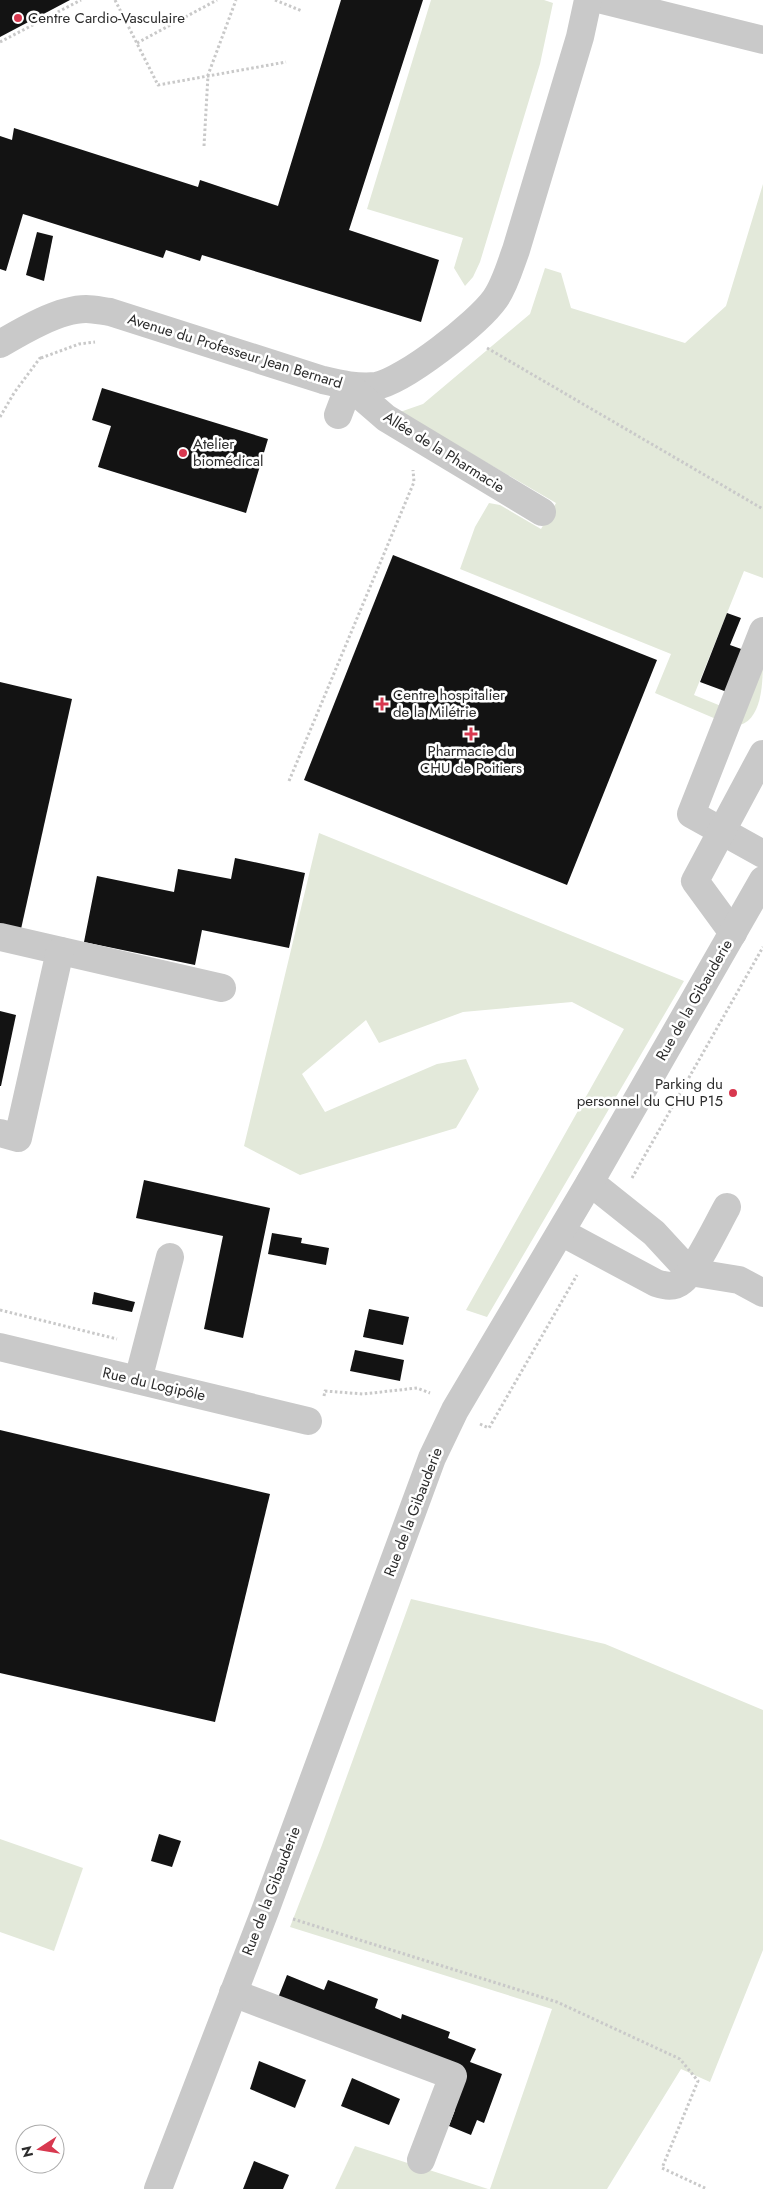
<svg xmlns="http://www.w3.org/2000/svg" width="763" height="2189" viewBox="0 0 763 2189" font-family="Jost,sans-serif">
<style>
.green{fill:#e3e9da}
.building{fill:#131313}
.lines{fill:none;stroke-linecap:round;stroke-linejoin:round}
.path{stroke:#c9c9c9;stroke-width:3;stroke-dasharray:2.5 2.5;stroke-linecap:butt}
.minor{stroke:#c9c9c9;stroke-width:28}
.poi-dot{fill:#d8384f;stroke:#fff;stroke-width:2}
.labels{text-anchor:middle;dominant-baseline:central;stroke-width:5;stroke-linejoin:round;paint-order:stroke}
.poi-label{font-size:15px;fill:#2c2c2c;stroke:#fff;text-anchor:start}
.street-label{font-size:15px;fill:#2c2c2c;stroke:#fff}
</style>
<rect width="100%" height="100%" fill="#fff"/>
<g class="green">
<path d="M431 0H544L553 3 540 64 480 262 473 277 465 286 454 268 463 238 367 209Z"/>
<path d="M763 184V578L744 571 694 695 721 706 716 719 655 693 671 654 460 569 475 527 489 503 500 505 541 529 556 503 400 412 423 404 530 314 545 268 561 273 571 308 685 343 726 306Z"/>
<path d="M763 654C763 682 763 723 735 726Z"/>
<path d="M319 833 684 981 487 1317 466 1310 624 1029 572 1002 463 1012 379 1043 366 1020 302 1074 325 1112 437 1064 466 1059 479 1089 456 1128 300 1175 244 1146Z"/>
<path d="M411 1599 605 1644 763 1710V1950L710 2082 681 2069 607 2189H490L552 2009 290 1927 322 1845Z"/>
<path d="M0 1839 83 1868 54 1951 0 1932Z"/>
<path d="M355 2146 488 2189H335Z"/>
</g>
<g class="building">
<path d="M0 0H70L0 37Z"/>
<path d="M341 0H423L349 230 439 260 421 322 202 255 200 261 166 250 163 258 23 214 6 271 0 269V136L12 140 14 128 198 187 200 180 278 206Z"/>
<path d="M37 232 53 236 44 281 26 275Z"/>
<path d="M102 388 268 439 246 513 98 467 111 426 92 420Z"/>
<path d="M393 555 657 660 567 885 304 780Z"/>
<path d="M727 613 741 618 730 645 744 650 727 692 700 682Z"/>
<path d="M0 682 72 699 21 929 0 924Z"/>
<path d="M235 858 305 873 289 948 202 930 195 965 84 942 97 876 174 892 178 869 231 879Z"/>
<path d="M0 1011 16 1015 1 1086H0Z"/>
<path d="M144 1180 270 1208 243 1338 204 1329 223 1236 136 1218Z"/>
<path d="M272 1233 302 1238 301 1243 329 1248 326 1265 268 1254Z"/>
<path d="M94 1292 135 1302 132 1312 92 1304Z"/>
<path d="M369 1309 409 1317 403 1345 363 1337Z"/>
<path d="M355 1350 404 1360 400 1381 350 1371Z"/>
<path d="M0 1430 270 1494 215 1722 0 1673Z"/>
<path d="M159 1834 181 1841 172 1867 151 1861Z"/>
<path d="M287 1975 324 1990 328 1980 378 1999 375 2008 401 2019 402 2014 450 2032 448 2038 476 2049 470 2062 502 2074 484 2123 477 2120 471 2135 449 2126 455 2110 452 2109 466 2073 276 2003Z"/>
<path d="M259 2061 306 2080 295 2108 250 2089Z"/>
<path d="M352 2078 400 2099 389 2125 341 2106Z"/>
<path d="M254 2161 289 2175 283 2189H243Z"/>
</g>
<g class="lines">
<g class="path">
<path d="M115 0 158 85 286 62"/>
<path d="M275 0 302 11"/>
<path d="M0 42 81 0"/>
<path d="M137 43 217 0"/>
<path d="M204 146 208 75 236 0"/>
<path d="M487 348 763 509"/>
<path d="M41 358 79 344 95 342"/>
<path d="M0 417 14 393 40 358 38 356"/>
<path d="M289 781 414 482 413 470"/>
<path d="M632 1178 763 947"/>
<path d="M0 1310 117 1339"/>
<path d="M324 1396 325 1391 363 1394 417 1388 430 1393"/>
<path d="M480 1424 489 1428 577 1275"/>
<path d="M293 1919 557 2002 680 2059 698 2081 662 2168 707 2189"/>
</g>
<g class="minor">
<path d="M602 0 763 40"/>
<path d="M0 344C22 331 59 309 86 309 94 309 102 311 110 312L323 380C340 384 358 388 376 386 404 381 478 323 495 299 505 285 510 266 516 250L580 37 588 0"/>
<path d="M338 415 349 386 386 418 542 512"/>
<path d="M763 631 691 814 763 854"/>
<path d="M733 933 695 881 763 754"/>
<path d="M0 937 222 988"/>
<path d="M0 1133 18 1138 60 951"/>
<path d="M590 1182 654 1233 690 1272 739 1280 763 1293"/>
<path d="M561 1232 656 1283C665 1286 674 1288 682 1281 695 1271 717 1225 727 1207"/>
<path d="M0 1347 308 1421"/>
<path d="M138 1380 170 1257"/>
<path d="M233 1993 453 2076 421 2160"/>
<path d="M158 2189 265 1911 432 1458 455 1410 590 1182 763 880"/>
</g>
</g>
<g class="poi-dot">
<circle cx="18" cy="18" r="5"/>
<circle cx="183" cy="453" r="5"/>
<path d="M379.5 696.5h5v5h5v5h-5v5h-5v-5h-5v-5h5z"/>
<path d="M468.5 726.5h5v5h5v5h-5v5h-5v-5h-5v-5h5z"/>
<circle cx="733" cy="1093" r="5"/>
</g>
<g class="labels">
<g class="poi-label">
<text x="28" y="18">Centre Cardio-Vasculaire</text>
<text x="193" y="444">Atelier<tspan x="193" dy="17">biomédical</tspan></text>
<text x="393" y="695">Centre hospitalier<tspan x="393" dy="17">de la Milétrie</tspan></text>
<text x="471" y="751" text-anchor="middle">Pharmacie du<tspan x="471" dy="17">CHU de Poitiers</tspan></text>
<text x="723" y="1084" text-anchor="end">Parking du<tspan x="723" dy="17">personnel du CHU P15</tspan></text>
</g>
<g class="street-label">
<text transform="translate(235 351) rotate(17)">Avenue du Professeur Jean Bernard</text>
<text transform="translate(444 452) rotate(32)">Allée de la Pharmacie</text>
<text transform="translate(694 1000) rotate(-60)">Rue de la Gibauderie</text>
<text transform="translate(154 1384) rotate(13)">Rue du Logipôle</text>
<text transform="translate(413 1512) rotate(-69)">Rue de la Gibauderie</text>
<text transform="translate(271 1891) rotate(-69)">Rue de la Gibauderie</text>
</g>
</g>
<g transform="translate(40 2149) rotate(258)"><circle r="24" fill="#ffffff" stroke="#ababab"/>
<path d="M0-4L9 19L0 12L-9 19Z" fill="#d8384f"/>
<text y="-8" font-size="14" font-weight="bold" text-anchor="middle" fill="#2c2c2c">N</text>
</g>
</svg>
